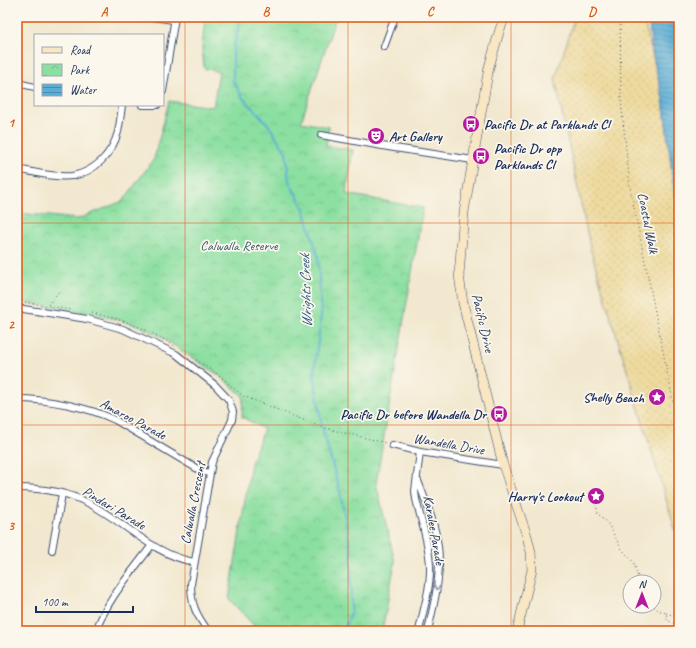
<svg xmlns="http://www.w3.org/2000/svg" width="696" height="648" viewBox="0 0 696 648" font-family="Caveat,sans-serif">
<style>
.sand{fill:url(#sand-dots);stroke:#84847e}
.park{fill:url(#park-crowns);stroke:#53877f}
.water{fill:url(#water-rules);stroke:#3a6e9a}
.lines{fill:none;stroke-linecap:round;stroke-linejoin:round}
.stream{stroke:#5aadd5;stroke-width:2}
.street-casing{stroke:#3b4b6f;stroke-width:8}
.secondary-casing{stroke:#3b4b6f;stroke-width:10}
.path{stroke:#3b4b6f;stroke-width:1;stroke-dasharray:1 3;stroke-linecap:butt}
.street{stroke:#fff;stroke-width:6}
.secondary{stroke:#f9e7c3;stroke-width:9}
.oneway{stroke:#8d97ae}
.grid{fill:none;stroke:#de5710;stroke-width:1;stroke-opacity:0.55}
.labels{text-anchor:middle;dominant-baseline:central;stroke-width:3.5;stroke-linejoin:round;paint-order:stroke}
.poi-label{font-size:14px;font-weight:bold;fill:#1b2f5e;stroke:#fbf7ec;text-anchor:start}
.street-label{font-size:14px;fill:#1b2f5e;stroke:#fbf7ec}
.park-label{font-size:14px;fill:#375b6e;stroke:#fbf7ec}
.water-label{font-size:15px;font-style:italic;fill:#315b88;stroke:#fbf7ec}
.neatline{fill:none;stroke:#de5710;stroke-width:1.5}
.grid-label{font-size:13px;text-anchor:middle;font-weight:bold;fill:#de5710}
</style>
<defs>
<pattern id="sand-dots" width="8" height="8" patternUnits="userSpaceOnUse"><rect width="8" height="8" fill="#eeda9e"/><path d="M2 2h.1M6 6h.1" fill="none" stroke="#ccbb8a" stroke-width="1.8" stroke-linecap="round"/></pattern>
<pattern id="park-crowns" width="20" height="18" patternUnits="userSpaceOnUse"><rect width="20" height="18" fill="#8bdfa0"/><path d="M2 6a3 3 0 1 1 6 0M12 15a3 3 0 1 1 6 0" fill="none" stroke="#77c08c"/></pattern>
<pattern id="water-rules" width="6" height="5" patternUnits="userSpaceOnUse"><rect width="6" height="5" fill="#5aadd5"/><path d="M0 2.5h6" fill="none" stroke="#4a8db0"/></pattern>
</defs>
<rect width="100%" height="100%" fill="#fbf7ec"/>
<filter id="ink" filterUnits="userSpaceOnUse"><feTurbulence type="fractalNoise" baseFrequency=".025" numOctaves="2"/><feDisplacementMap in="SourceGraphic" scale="8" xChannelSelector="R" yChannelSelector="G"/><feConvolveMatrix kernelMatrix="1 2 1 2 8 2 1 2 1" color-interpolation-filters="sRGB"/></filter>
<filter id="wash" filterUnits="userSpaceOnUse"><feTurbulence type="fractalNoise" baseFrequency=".012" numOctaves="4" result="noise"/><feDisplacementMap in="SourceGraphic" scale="16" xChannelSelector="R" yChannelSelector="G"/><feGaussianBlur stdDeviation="0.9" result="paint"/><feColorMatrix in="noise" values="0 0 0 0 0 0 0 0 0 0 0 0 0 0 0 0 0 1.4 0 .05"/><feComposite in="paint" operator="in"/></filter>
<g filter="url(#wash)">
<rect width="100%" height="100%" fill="#f2e8cf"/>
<path class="sand" d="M575 17H643L663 99 674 191 679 207V542L591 251 555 79Z"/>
<path class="park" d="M205 17H336L301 122 329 127 326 146 353 150 346 194 423 208 376 483 395 562 382 631H259L229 599 251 463 264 429 242 417 243 396 220 376 160 336 137 325 104 316 17 301 18 213 78 219 123 201 154 159 169 101 213 107 219 72 204 68 202 49Z"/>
<path class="water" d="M648 17H679V207L674 191 663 99 652 52Z"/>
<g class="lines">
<path class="stream" d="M241 17 233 50V81L243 98 267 123 286 152 289 181 304 209 318 256 321 316 314 374 322 427 340 492 351 551V612L344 631"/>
</g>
</g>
<g filter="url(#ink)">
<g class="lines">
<g class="street-casing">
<g id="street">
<path d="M152 17 174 20"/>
<path d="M384 47 395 17"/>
<path d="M17 83 35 87"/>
<path d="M163 91 175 17"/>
<path d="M142 105H157"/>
<path d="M321 135 388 147 473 160"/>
<path d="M17 169C34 172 54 178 72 176 95 172 112 154 118 132 120 123 121 114 122 105"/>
<path d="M17 308 87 319 123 329 176 354 215 385 229 400 233 412 232 420 212 462 191 584C191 605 196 614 208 631"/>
<path d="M17 399C47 399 88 407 115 420L201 471 209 473"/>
<path d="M392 445 420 452 503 465"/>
<path d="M418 481C428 507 439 533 439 561 439 585 433 608 428 631"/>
<path d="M17 488C41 488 67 492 88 503 124 521 153 555 194 562"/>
<path d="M52 550 62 494"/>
<path d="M96 631C107 599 132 572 152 545"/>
<path d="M419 631C423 610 431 588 430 566 429 543 421 521 416 499L415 491 420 452"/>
</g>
</g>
<g class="secondary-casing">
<path id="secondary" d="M505 17 500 29 489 67 464 212 459 275 463 303 503 465 527 536 531 552 532 570 517 631"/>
</g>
<g class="path">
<path d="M620 17 621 101 630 187 679 431"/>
<path d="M17 301 72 310"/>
<path d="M48 305 60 290"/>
<path d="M92 313C123 319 151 330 176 347"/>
<path d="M186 353 220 376 243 396 321 427 386 443"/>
<path d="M596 504 598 514 607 522 621 548 634 563 639 582"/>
<path d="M654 606 658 610 666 613 667 620 679 626"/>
<path d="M666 613 672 615 679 614"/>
</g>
<use href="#street" class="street"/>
<use href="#secondary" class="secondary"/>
</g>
<defs><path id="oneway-chevron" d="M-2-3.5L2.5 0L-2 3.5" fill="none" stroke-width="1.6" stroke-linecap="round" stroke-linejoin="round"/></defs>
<use class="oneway" href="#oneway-chevron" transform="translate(437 587) rotate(98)"/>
</g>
<path class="grid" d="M185 17V631M348 17V631M511 17V631M17 223H679M17 425H679"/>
<defs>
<g id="bus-disc" transform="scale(0.9)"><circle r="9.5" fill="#b5179e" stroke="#fbf7ec"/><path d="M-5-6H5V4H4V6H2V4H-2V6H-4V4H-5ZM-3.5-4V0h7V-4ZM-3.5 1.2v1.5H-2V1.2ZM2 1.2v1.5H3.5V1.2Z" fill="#fff"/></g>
<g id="theatre-disc" transform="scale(0.9)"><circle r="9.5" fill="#b5179e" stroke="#fbf7ec"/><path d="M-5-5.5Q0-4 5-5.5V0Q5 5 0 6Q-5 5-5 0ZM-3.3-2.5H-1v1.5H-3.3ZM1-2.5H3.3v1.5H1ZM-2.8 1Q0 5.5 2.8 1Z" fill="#fff"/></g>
<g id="sight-disc" transform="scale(0.9)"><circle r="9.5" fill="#b5179e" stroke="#fbf7ec"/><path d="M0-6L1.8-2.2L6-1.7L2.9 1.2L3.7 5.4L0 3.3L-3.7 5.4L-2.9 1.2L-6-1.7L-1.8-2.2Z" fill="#fff"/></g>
</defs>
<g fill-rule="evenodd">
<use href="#bus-disc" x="471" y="124"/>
<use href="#theatre-disc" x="376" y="136"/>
<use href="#bus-disc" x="481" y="156"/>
<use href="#sight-disc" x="657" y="397"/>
<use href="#bus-disc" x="499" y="414"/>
<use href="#sight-disc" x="596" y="496"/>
</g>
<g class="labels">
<g class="poi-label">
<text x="484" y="124">Pacific Dr at Parklands Cl</text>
<text x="389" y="136">Art Gallery</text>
<text x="494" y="148">Pacific Dr opp<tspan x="494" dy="16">Parklands Cl</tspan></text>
<text x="644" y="397" text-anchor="end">Shelly Beach</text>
<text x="486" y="414" text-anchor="end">Pacific Dr before Wandella Dr</text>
<text x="583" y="496" text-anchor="end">Harry's Lookout</text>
</g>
<g class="street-label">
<text transform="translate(648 223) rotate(79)">Coastal Walk</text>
<text transform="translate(483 323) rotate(77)">Pacific Drive</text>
<text transform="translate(133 419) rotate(28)">Amaroo Parade</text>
<text transform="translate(449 444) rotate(10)">Wandella Drive</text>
<text transform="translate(193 503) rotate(-79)">Calwalla Crescent</text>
<text transform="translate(114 508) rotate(31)">Pindari Parade</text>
<text transform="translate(434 530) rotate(80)">Karalee Parade</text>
</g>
<g class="park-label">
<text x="239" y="245">Calwalla Reserve</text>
</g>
<g class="water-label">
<text transform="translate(306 291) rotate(-92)">Wrights Creek</text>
</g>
</g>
<rect width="696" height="648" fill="none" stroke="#fbf7ec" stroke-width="44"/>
<rect x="34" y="34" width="130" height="72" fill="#fbf7ec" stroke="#a1a7b3"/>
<rect x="42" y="47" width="20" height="6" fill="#f9e7c3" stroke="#a1a7b3"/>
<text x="70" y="54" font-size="12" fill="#1b2f5e">Road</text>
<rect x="42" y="64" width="20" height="12" fill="url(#park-crowns)" stroke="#a1a7b3"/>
<text x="70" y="74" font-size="12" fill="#1b2f5e">Park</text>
<rect x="42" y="84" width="20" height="12" fill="url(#water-rules)" stroke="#a1a7b3"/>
<text x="70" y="94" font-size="12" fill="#1b2f5e">Water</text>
<g transform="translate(642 594)"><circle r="19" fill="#fbf7ec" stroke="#a1a7b3"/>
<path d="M0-3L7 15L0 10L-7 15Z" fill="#b5179e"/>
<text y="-6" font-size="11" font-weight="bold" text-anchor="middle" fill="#1b2f5e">N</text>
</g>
<path d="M36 606v6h97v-6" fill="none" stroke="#1b2f5e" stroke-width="2"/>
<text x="42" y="606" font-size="12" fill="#1b2f5e" stroke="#fbf7ec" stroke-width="3" paint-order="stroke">100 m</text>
<rect x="22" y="22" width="652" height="604" class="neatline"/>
<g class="grid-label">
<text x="104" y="16">A</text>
<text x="266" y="16">B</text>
<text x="430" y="16">C</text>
<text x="592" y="16">D</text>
<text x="11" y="127">1</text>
<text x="11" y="329">2</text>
<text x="11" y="530">3</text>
</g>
</svg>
